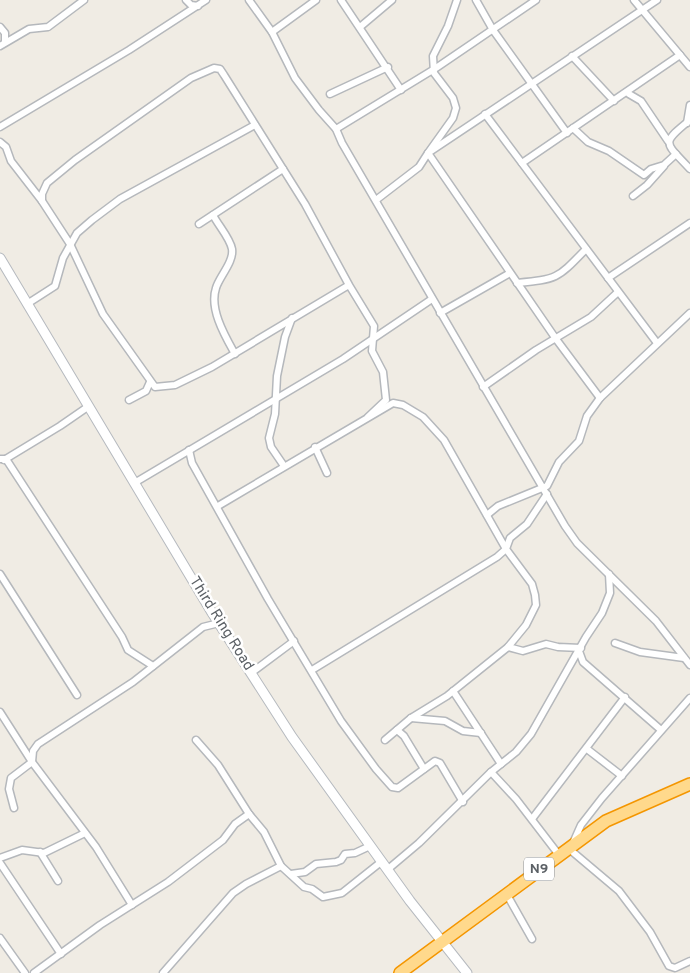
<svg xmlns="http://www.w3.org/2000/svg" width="690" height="973" viewBox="0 0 690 973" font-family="Overpass,sans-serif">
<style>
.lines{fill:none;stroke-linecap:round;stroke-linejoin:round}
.street-casing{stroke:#b5b8bc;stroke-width:9}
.secondary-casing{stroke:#b6babf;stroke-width:11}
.highway-casing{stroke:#f49600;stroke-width:14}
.street{stroke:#fff;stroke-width:6}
.secondary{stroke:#fff;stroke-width:9}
.highway{stroke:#ffd98c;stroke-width:11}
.labels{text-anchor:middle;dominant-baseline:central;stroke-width:5;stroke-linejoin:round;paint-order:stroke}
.shield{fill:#fff;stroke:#8d9094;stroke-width:1}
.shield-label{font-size:14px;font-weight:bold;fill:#5c6166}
.street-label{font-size:15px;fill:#5c6166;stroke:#fff}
</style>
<rect width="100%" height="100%" fill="#f0ece4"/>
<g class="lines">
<g class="street-casing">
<g id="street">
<path d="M186 0 191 5 198 6"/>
<path d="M249 0 272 32 295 78 319 110 336 129 342 143 565 526 577 543 656 621 690 665"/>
<path d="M341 0 401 90"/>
<path d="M457 0 448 26 433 56 434 73 453 98 456 108 453 118 428 153 556 339 600 398"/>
<path d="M476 0 493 30 567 133"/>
<path d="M634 0 690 67"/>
<path d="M0 27 5 33V42"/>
<path d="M360 27 392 0"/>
<path d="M272 32 316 0"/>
<path d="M0 46 29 29 48 27 84 0"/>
<path d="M572 56 614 101"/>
<path d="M330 94 388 67"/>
<path d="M629 94 641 101 668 141"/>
<path d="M485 114 657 343"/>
<path d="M690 120C660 144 665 142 690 169"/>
<path d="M687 123 690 105"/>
<path d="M0 127 129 50 206 0"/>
<path d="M573 128 588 142 609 151 644 175 651 169 664 165 676 154"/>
<path d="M336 129 436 68 536 0"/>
<path d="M0 142 6 147 11 161 42 201"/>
<path d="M522 163 680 55"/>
<path d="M633 196 647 185 664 166"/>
<path d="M376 200 419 167 428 153 657 0"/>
<path d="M213 215C218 225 230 238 232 249 234 262 219 277 216 288 209 309 225 336 235 354"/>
<path d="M199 224 283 169"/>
<path d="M608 278 690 223"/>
<path d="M517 283C558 279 557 279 586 249"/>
<path d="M349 285 305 204 224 75 220 69 214 68 191 78 75 160 47 183 42 194V201L70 244 103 314 155 387 175 385 212 367 349 285 374 326 372 351 383 372 386 400 368 417"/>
<path d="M27 304 55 286 63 258 77 233 92 220 120 199 255 125"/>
<path d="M440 313 510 273"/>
<path d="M483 387 536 350 591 317 618 292"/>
<path d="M129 400 146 391 150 382"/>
<path d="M315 447 327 473"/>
<path d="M189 450 192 463 268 599 341 721 376 769 392 787 398 788 435 761 440 763 463 802"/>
<path d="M0 459H6L122 637 128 650 153 666"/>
<path d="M4 460 60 426 89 406"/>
<path d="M284 466 271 447 269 438 275 414 277 376 285 337 292 318"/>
<path d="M136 482 343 359 432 299"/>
<path d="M218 506 393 403 403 405 423 417 444 440 506 549 497 557 312 670"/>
<path d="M487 515 498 506 547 486 559 462 579 441 587 416 600 398 690 313"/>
<path d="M0 574 77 695"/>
<path d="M615 643 640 652 684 658"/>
<path d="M508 647 523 651 546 644 558 647 581 648"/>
<path d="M579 651 583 662 661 730"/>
<path d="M251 673 294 641"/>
<path d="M453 691 501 764"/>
<path d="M0 712 32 762 96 847 132 905"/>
<path d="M411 718 445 721 463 731 481 733"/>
<path d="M397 730 404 736 424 769"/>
<path d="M196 740 218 765 249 814 264 832 281 866 304 887 312 889 323 897 342 893 381 862"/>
<path d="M385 740 411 718 447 696 508 647 526 625 536 605 535 595 532 584 506 549 510 538 527 524 547 494"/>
<path d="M587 749 622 776"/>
<path d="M491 772 516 799 559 855"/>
<path d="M14 808 9 789 11 778 32 762 33 751 38 744 133 682 203 627 219 623"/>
<path d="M532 819 625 697"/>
<path d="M573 843 581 825 602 798 690 698"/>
<path d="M568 848 619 891 650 932 669 966 675 968 690 961"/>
<path d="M40 852 58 881"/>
<path d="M0 858 22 850 44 853 85 833"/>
<path d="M0 863 61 954"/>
<path d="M387 870 419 843 491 772 516 752 531 734 586 637 602 613 610 593 609 574"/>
<path d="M291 874 305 872 316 864 336 862 341 860 345 854 355 853 370 846"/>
<path d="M506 893 532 939"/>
<path d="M0 938 25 973"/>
<path d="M34 973 100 925 168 882 223 840 235 824 249 814"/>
<path d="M163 973 233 893 246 884 281 866"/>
</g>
</g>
<g class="secondary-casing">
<path id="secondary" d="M0 258 211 611 292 737 410 901 467 973"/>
</g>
<g class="highway-casing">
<path id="highway" d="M400 973 606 821 690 784"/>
</g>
<use href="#street" class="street"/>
<use href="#secondary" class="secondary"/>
<use href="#highway" class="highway"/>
</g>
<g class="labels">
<rect class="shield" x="524" y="857.5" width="30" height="23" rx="4"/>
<g class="shield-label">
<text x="539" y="869">N9</text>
</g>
<g class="street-label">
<text transform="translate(221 624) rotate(58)">Third Ring Road</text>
</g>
</g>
</svg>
